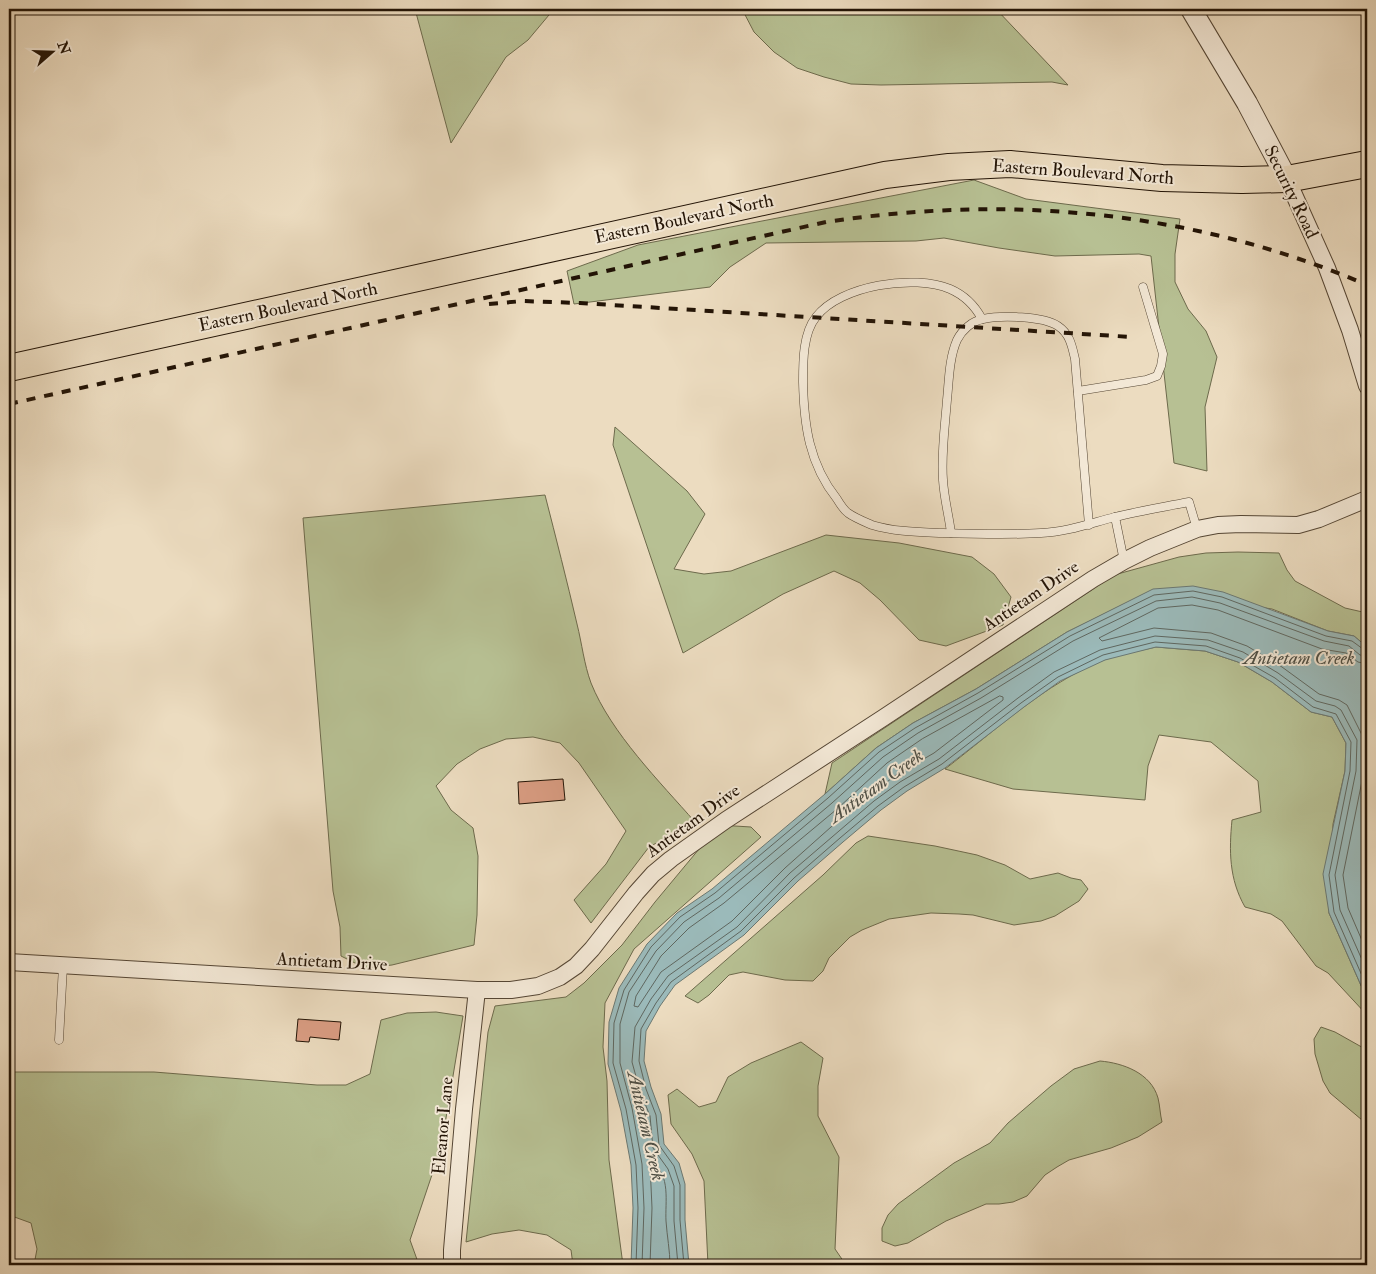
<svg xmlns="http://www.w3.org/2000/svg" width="1376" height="1274" viewBox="0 0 1376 1274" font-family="'IM FELL Double Pica',serif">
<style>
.green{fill:#b7c093;stroke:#6d6a4c}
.water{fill:#9bbaba;stroke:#6b7872}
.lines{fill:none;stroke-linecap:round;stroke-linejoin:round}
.shore{stroke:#5f6760;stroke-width:1}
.building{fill:#da9d83;stroke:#231406}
.service-casing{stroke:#554634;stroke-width:9}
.minor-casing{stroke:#554634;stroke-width:18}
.tertiary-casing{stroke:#554634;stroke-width:22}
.primary-casing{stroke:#231406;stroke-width:28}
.service{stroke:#f3e8d6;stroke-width:8}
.minor{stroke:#f3e8d6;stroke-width:16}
.tertiary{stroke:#f3e8d6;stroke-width:20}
.primary{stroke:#ecdcc0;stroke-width:26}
.rail{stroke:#231406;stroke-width:4;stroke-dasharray:9 9;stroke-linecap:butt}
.labels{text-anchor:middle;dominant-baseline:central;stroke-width:4;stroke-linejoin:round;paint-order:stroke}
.street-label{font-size:18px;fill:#231406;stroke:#f3e8d6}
.water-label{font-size:19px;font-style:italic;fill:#4d4e45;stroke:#f3e8d6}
</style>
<rect width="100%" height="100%" fill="#ecdcc0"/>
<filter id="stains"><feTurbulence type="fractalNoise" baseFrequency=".004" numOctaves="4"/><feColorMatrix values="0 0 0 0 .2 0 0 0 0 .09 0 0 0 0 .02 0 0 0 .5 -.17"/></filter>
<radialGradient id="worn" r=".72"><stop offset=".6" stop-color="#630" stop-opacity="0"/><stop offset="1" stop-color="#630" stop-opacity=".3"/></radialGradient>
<g class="green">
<path d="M415 9H554L528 40 506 57 451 143Z"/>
<path d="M742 9H996L1068 85 1052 82 881 85 851 84 824 77 797 68 774 52 754 32Z"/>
<path d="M974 180 1026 199 1180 219 1175 254V282L1188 309 1206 331 1217 357 1205 407 1207 471 1174 463 1151 256 1139 254 1055 256 999 248 944 238 916 241 766 243 730 267 710 287 574 304 567 271 638 245Z"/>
<path d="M615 427 687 491 705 514 674 569 704 574 731 571 826 535 899 543 972 557 994 574 1011 597 1003 625 946 646 919 640 880 600 860 583 834 571 783 594 683 653 613 445Z"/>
<path d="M545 495C556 538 567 581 577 624 582 644 584 664 591 683 611 733 660 782 695 822L649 847 591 923 574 900 606 864 626 831 579 763 560 743 533 737 506 739 480 749 457 764 436 786 451 810 473 828 478 856 477 915 474 945 392 965 365 968 341 956 340 927 333 891 303 518Z"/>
<path d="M1238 552 1279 553 1287 570 1295 581 1345 608 1367 613V647L1354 636 1328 631 1272 609 1153 590 1067 632 976 689 913 723 876 748 825 794 832 763 1114 575 1179 557 1206 553Z"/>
<path d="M1156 647 1205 651 1238 662 1272 682 1311 712 1332 717 1346 743 1345 771 1333 824 1329 913 1367 999V1015L1328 973 1316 966 1282 921 1271 914 1245 907C1229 879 1229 851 1232 820L1261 812 1258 781 1211 742 1159 735 1148 766 1145 800 1013 789 945 769C996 730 1044 684 1104 660 1120 654 1139 651 1156 647Z"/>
<path d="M719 825 751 827 761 837 634 949 605 1003 603 1047 607 1081 609 1160 623 1265H573L571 1250 547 1235 519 1230 492 1234 466 1242 488 1032 495 1006 566 997 584 983 622 945 655 902Z"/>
<path d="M868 836 935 846 977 855 1005 865 1030 879 1058 873 1071 878 1081 880 1088 889 1079 901 1055 916 1041 921 1014 925 973 915 959 914 931 913 889 919 862 930 850 937 829 958 823 971 813 981 785 980 743 972 729 975 709 995 698 1003 685 996 823 875 856 843Z"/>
<path d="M436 1012 463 1016 441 1148 410 1240 419 1265H34L37 1249 31 1223 9 1215V1072H154L317 1085H346L370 1074 381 1020 407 1013Z"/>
<path d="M1321 1027 1335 1032 1367 1050V1123L1362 1120 1330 1093 1323 1081 1315 1054 1314 1039Z"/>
<path d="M801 1042 823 1058 818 1086V1116L839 1157 835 1249 846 1265H708L704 1181 692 1154 671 1124 668 1095 677 1089 699 1107 716 1102 728 1077 751 1063Z"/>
<path d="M1100 1061C1123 1063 1151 1073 1158 1098 1160 1106 1160 1114 1162 1122L1138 1137 1111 1148 1069 1160 1057 1167 1045 1175 1027 1196 1013 1202 999 1204H986L946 1221 908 1243 895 1246 882 1241V1228L888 1215 898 1204 954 1163 990 1143 1008 1123 1051 1086 1074 1069Z"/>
</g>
<path class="water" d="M1193 586 1223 592 1328 631 1354 636 1367 647V999L1329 913 1323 874 1345 771 1346 743 1332 717 1311 712 1272 682 1238 662 1205 651 1156 647 1105 660 1060 681 1024 707 945 768 907 791 881 810 843 842 798 881 744 935 675 985 660 1006 646 1031 644 1061 651 1087 661 1114 664 1144 679 1163 685 1184V1220L689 1265H631L633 1208 631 1165 621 1111 608 1064 609 1022 619 988 647 944 677 913 712 889 825 794 876 748 913 723 976 689 1067 632 1153 589Z"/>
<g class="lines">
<g class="shore">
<path d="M1367 664 1358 662 1346 653 1322 649 1218 610 1192 605 1158 608 1099 638 1102 641 1154 628 1211 633 1247 646 1282 667 1319 694 1339 700 1347 705 1364 739V771L1343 875 1348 908 1367 952"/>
<path d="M1000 696 1003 697V700L934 753 896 775 870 795 831 827 785 868 732 921 661 972 638 1007 634 1006 636 996 661 956 689 928 724 903 837 809 887 763 922 739Z"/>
<path d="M636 1265 638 1208 636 1165 626 1109 613 1063 614 1023 624 990 651 947 680 917 715 893 828 798 879 752 915 728 978 693 1070 636 1154 595 1193 591 1222 597 1326 636 1352 641 1363 649 1367 650"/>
<path d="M642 1265 644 1208 642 1164 632 1108 620 1063V1024L629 992 656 951 684 922 719 898 832 803 883 757 918 733 981 698 1073 641 1156 601 1192 597 1220 603 1324 641 1349 646 1360 655 1367 656"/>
<path d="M650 1265 652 1208 650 1164 652 1162C671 1176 665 1201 666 1221 667 1236 670 1251 670 1265"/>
<path d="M678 1265 674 1221V1186L668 1169 653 1148 650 1116 640 1091 632 1062 635 1027 651 999 668 976 737 927 790 873 874 801 900 782 939 759 1018 698 1054 672 1100 650 1155 636 1208 640 1243 652 1278 673 1316 701 1335 706 1341 710 1357 740 1356 771 1335 875 1340 910 1367 971"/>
<path d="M684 1265 680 1220V1185L674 1166 659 1145 656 1115 646 1089 639 1061 641 1029 656 1003 671 982 741 931 794 878 840 838 878 806 904 787 942 764 1021 703 1058 677 1103 655 1155 642 1206 646 1240 658 1275 678 1313 707 1336 714 1351 742 1350 771 1329 875 1334 912 1367 987"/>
</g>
</g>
<g class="building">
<path d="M563 779 565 800 519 804 518 782Z"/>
<path d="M298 1019 341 1022 339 1040 310 1037 309 1042 296 1041Z"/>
</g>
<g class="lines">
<g class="service-casing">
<g id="service">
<path d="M982 319C975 306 964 295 950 289 915 274 840 285 816 317 803 333 803 361 803 382 804 425 809 464 837 499 840 504 844 510 848 513 855 518 865 522 872 525 895 532 920 532 943 533 976 534 1009 535 1041 533 1067 532 1091 523 1115 517 1139 511 1164 507 1189 502L1197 529"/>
<path d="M1078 391 1146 380 1157 376 1161 366 1163 354 1143 287"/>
<path d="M1115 517 1124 561"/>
<path d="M951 533C949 516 944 498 943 480 941 454 945 426 947 400 949 381 949 358 957 340 962 330 972 321 983 319 1001 315 1043 316 1058 326 1070 334 1072 346 1075 359L1089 525"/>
<path d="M59 1040 63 966"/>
</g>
</g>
<g class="minor-casing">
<g id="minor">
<path d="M1287 179 1327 268 1350 330 1367 386"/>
<path d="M9 962 477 990H511L538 986 560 977 576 966 592 949 636 893 653 874 671 859 726 820 883 718 1093 579 1124 561 1150 548 1197 529 1218 525 1241 524 1298 525 1319 519 1367 499"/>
<path d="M452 1265V1250L464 1109 477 990"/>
</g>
</g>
<g class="tertiary-casing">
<path id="tertiary" d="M1191 9 1247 103 1287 179"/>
</g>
<g class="primary-casing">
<path id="primary" d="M9 368 885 175 949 167 1010 164 1162 178 1242 180 1287 179 1367 164"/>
</g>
<use href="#service" class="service"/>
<use href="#minor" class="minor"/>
<use href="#tertiary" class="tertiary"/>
<use href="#primary" class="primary"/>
<g class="rail">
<path d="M489 304 523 301 580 303 1132 337"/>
<path d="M9 404 826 222C1011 194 1195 211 1367 285"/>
</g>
</g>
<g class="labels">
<g class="street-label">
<text transform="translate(1083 172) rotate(4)">Eastern Boulevard North</text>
<text transform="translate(1291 192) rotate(64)">Security Road</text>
<text transform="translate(684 219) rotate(-12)">Eastern Boulevard North</text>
<text transform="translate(288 307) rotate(-12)">Eastern Boulevard North</text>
<text transform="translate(1031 596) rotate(-34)">Antietam Drive</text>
<text transform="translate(693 821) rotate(-36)">Antietam Drive</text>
<text transform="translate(332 962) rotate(3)">Antietam Drive</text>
<text transform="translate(443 1126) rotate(-85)">Eleanor Lane</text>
</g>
<g class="water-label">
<text x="1299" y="658">Antietam Creek</text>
<text transform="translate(876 786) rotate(-36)">Antietam Creek</text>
<text transform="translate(646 1126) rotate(77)">Antietam Creek</text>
</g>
</g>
<rect width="1376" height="1274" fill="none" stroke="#ecdcc0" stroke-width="30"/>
<rect x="10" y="10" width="1356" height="1254" fill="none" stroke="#231406" stroke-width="2.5"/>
<rect x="15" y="15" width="1346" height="1244" fill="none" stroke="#231406"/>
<g transform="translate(52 52) rotate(70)" stroke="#f3e8d6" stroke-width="4" paint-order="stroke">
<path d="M0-4L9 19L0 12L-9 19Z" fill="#231406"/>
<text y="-8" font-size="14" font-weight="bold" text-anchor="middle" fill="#231406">N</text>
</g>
<rect width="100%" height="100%" filter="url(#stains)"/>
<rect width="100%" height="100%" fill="url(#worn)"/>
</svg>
